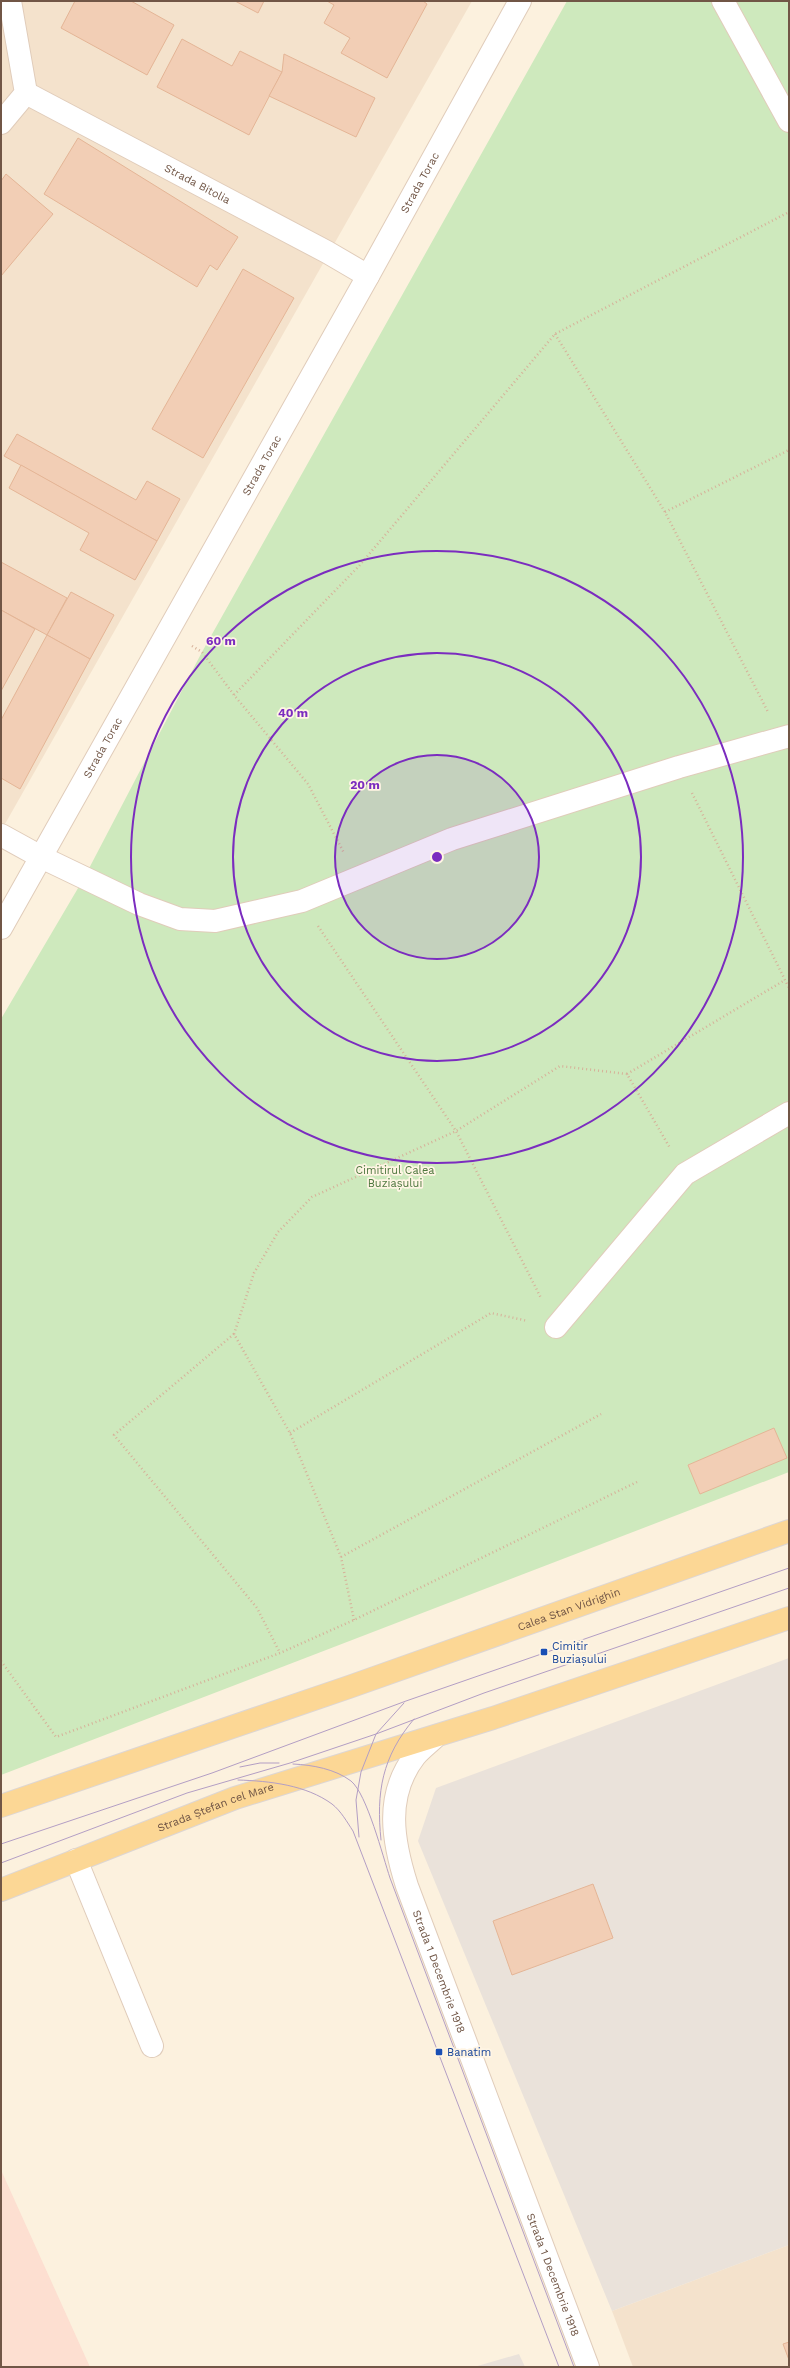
<svg xmlns="http://www.w3.org/2000/svg" width="790" height="2368" viewBox="0 0 790 2368" font-family="'Work Sans',sans-serif">
<style>
.residential{fill:#f4e2cc}
.commercial{fill:#fddfd1}
.industrial{fill:#eae2da}
.green{fill:#cee9bd}
.building{fill:#f2ceb5;stroke:#e4b596}
.lines{fill:none;stroke-linecap:round;stroke-linejoin:round}
.minor-casing{stroke:#e0ccba;stroke-width:24}
.major-casing{stroke:#ddd6d3;stroke-width:24}
.path{stroke:#d6b199;stroke-width:2.5;stroke-dasharray:1 3;stroke-linecap:butt}
.minor{stroke:#fff;stroke-width:22}
.major{stroke:#fcd795;stroke-width:22}
.tram{stroke:#b39ec4;stroke-width:1}
.ring{fill:none;stroke:#7b2cbf;stroke-width:2}
.transit-dot{fill:#1a4fb4;stroke:#fff5e4;stroke-width:1.5}
.labels{text-anchor:middle;dominant-baseline:central;stroke-width:3.5;stroke-linejoin:round;paint-order:stroke}
.street-label{font-size:11px;fill:#715646;stroke:#fff5e4}
.park-label{font-size:11px;fill:#4f783f;stroke:#fff5e4}
.transit-label{font-size:11px;fill:#164399;stroke:#fff5e4;text-anchor:start}
.centre{fill:#7b2cbf;stroke:#fff5e4;stroke-width:2}
.ring-label{font-size:12px;text-anchor:middle;font-weight:bold;fill:#7b2cbf;stroke:#fff5e4;stroke-width:3.5;stroke-linejoin:round;paint-order:stroke}
</style>
<rect width="100%" height="100%" fill="#fcf1de"/>
<g class="residential">
<path d="M1 1H472L1 831Z"/>
<path d="M789 2245V2367H633L612 2311Z"/>
</g>
<path class="commercial" d="M1 2170 90 2367H1Z"/>
<g class="industrial">
<path d="M789 1658V2245L612 2311 418 1841 436 1788Z"/>
<path d="M519 2354 525 2367H474Z"/>
</g>
<path class="green" d="M567 1H789V1472L1 1775V1019L84 878 202 652Z"/>
<g class="building">
<path d="M75 1H131L174 25 147 75 61 28Z"/>
<path d="M235 1H264L258 13Z"/>
<path d="M327 1H423L427 4 387 78 341 53 350 38 324 23 334 5Z"/>
<path d="M182 39 232 66 240 51 282 72 249 135 157 87Z"/>
<path d="M284 54 375 98 356 137 269 96 282 72Z"/>
<path d="M78 138 238 237 217 270 210 265 197 287 44 194Z"/>
<path d="M6 174 53 214 1 276V181Z"/>
<path d="M243 269 294 298 203 458 152 429Z"/>
<path d="M17 434 136 500 147 481 180 499 157 541 4 456Z"/>
<path d="M21 465 157 541 135 580 80 550 89 533 9 488Z"/>
<path d="M1 562 67 598 47 635 1 610Z"/>
<path d="M71 592 114 615 90 659 47 635Z"/>
<path d="M1 610 35 629 1 691Z"/>
<path d="M47 635 90 659 20 789 1 778V720Z"/>
<path d="M774 1428 787 1458 700 1494 688 1465Z"/>
<path d="M593 1884 613 1938 512 1975 493 1921Z"/>
<path d="M789 2342V2360L783 2344Z"/>
</g>
<g class="lines">
<g class="minor-casing">
<g id="minor">
<path d="M723 1 789 121"/>
<path id="s1" d="M26 93 327 252 368 276"/>
<path d="M1 123 26 93 10 1"/>
<path d="M1 835 41 857 139 904 180 919 215 921 302 901 452 839 679 767 789 736"/>
<path id="s2" d="M1 928 368 276 520 1"/>
<path d="M556 1327 685 1174 789 1113"/>
<path id="s3" d="M435 1737C429 1743 421 1749 415 1756 384 1796 393 1842 407 1886L588 2367"/>
<path d="M76 1860 152 2046"/>
</g>
</g>
<g class="major-casing">
<g id="major">
<path id="s4" d="M1 1806 349 1687 789 1531"/>
<path id="s5" d="M1 1890 235 1798 493 1718 789 1618"/>
</g>
</g>
<g class="path">
<path d="M555 334 665 512 768 712"/>
<path d="M665 512 789 450"/>
<path d="M192 646 202 652 234 695 308 784 344 853"/>
<path d="M234 695 359 566 555 334 789 212"/>
<path d="M692 793 789 988"/>
<path d="M318 926 456 1131 541 1298"/>
<path d="M627 1074 785 980"/>
<path d="M234 1334 114 1435 257 1608 280 1653"/>
<path d="M290 1433 491 1313 528 1321"/>
<path d="M341 1557 601 1414"/>
<path d="M354 1620 341 1557 290 1433 234 1334 254 1273 278 1232 312 1197 456 1131 560 1066 627 1074 670 1148"/>
<path d="M1 1661 56 1737 280 1653 354 1620 637 1482"/>
</g>
<use href="#minor" class="minor"/>
<use href="#major" class="major"/>
<g class="tram">
<path d="M293 1764C313 1765 335 1769 351 1781 367 1794 383 1857 390 1878L574 2367"/>
<path d="M240 1767 260 1763H279"/>
<path d="M238 1780C270 1781 306 1785 332 1804 341 1811 347 1822 353 1831L559 2367"/>
<path d="M359 1837 356 1800 361 1772 376 1734 404 1703"/>
<path d="M381 1840C376 1792 382 1757 414 1719"/>
<path d="M1 1844 212 1773 406 1701 789 1568"/>
<path d="M1 1863 187 1793 290 1763 376 1734 484 1693 789 1588"/>
</g>
</g>
<circle cx="437" cy="857" r="102" fill="#7b2cbf" fill-opacity=".12"/>
<g class="ring">
<circle cx="437" cy="857" r="102"/>
<circle cx="437" cy="857" r="204"/>
<circle cx="437" cy="857" r="306"/>
</g>
<g class="transit-dot">
<rect x="540" y="1648" width="8" height="8" rx="2"/>
<rect x="435" y="2048" width="8" height="8" rx="2"/>
</g>
<g class="labels">
<g class="street-label">
<text stroke="none"><textPath href="#s2" startOffset="855">Strada Torac</textPath></text>
<text stroke="none"><textPath href="#s1" startOffset="194">Strada Bitolia</textPath></text>
<text stroke="none"><textPath href="#s2" startOffset="531">Strada Torac</textPath></text>
<text stroke="none"><textPath href="#s2" startOffset="207">Strada Torac</textPath></text>
<text stroke="none"><textPath href="#s4" startOffset="601">Calea Stan Vidrighin</textPath></text>
<text stroke="none"><textPath href="#s5" startOffset="230">Strada Ștefan cel Mare</textPath></text>
<text stroke="none"><textPath href="#s3" startOffset="255">Strada 1 Decembrie 1918</textPath></text>
<text stroke="none"><textPath href="#s3" startOffset="579">Strada 1 Decembrie 1918</textPath></text>
</g>
<g class="park-label">
<text x="395" y="1170">Cimitirul Calea<tspan x="395" dy="13">Buziașului</tspan></text>
</g>
<g class="transit-label">
<text x="552" y="1646">Cimitir<tspan x="552" dy="13">Buziașului</tspan></text>
<text x="447" y="2052">Banatim</text>
</g>
</g>
<circle cx="437" cy="857" r="6" class="centre"/>
<g class="ring-label">
<text x="221" y="645">60 m</text>
<text x="293" y="717">40 m</text>
<text x="365" y="789">20 m</text>
</g>
<rect width="790" height="2368" fill="none" stroke="#715646" stroke-width="4"/>
</svg>
